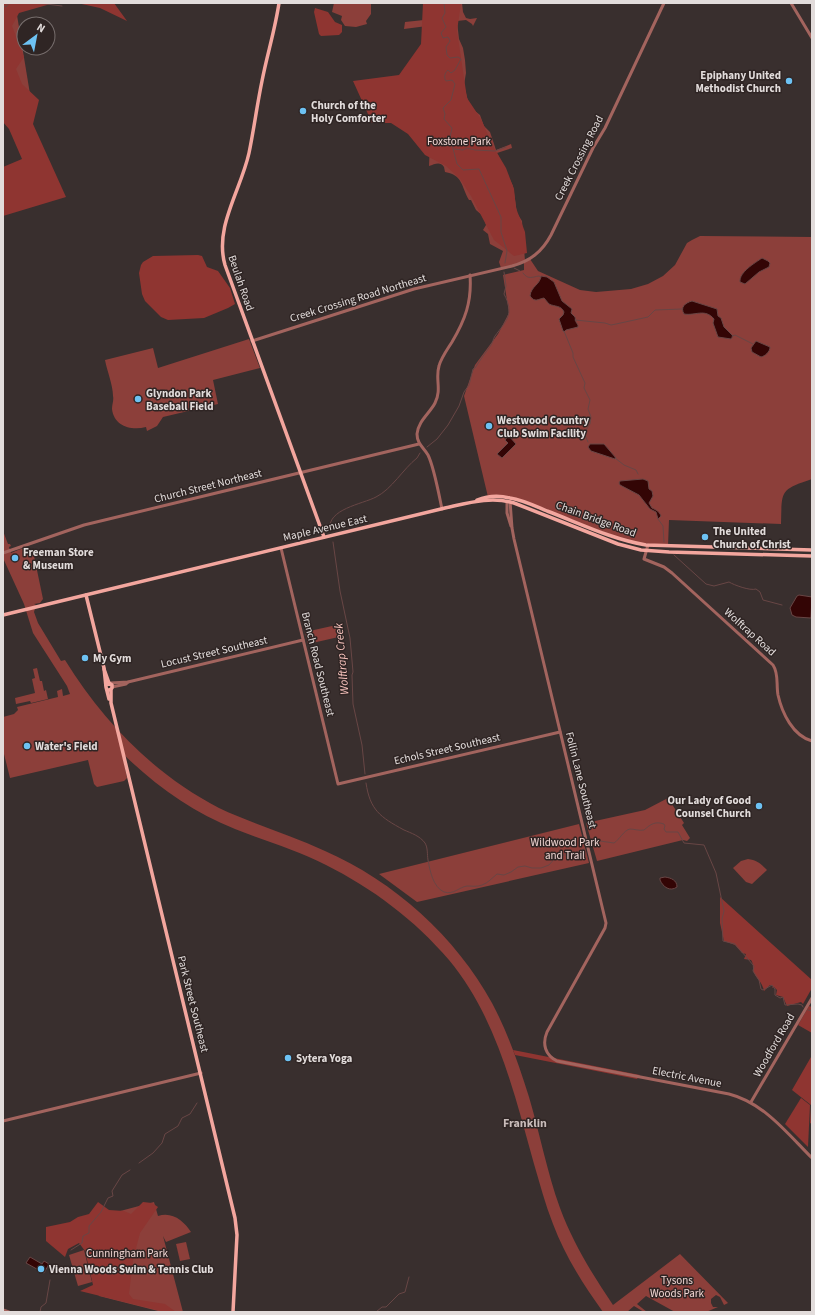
<svg xmlns="http://www.w3.org/2000/svg" width="815" height="1315" viewBox="0 0 815 1315" font-family="'Source Sans 3',sans-serif">
<style>
.green{fill:#8c3f3a}
.forest{fill:#8f3531}
.water{fill:#330505;stroke:#684645}
.lines{fill:none;stroke-linecap:round;stroke-linejoin:round}
.stream{stroke:#684645;stroke-width:1}
.minor{stroke:#a3645e;stroke-width:3}
.major{stroke:#f3a69e;stroke-width:3.5}
.poi-dot{fill:#6dc2f3;stroke:#2f2524;stroke-width:1.5}
.labels{text-anchor:middle;dominant-baseline:central;stroke-width:3;stroke-linejoin:round;paint-order:stroke}
.poi-label{font-size:11px;font-weight:bold;fill:#e2dcdb;stroke:#2f2524;text-anchor:start}
.park-label{font-size:11px;fill:#f2d7d4;stroke:#2f2524}
.street-label{font-size:11px;fill:#e2dcdb;stroke:#2f2524}
.water-label{font-size:12px;font-style:italic;fill:#f9c4be;stroke:#2f2524}
.neighbourhood-label{font-size:12px;font-weight:bold;fill:#c9bcba;stroke:#2f2524}
</style>
<rect width="100%" height="100%" fill="#392f2e"/>
<g class="green">
<path d="M3 3H15L31 100 3 106Z"/>
<path d="M334 3H371V14L366 21 367 24 356 27 345 26 341 20 342 16 332 12Z"/>
<path d="M423 3H462L463 12 466 18 470 19 477 18 473 26 472 24 466 20 457 21 459 39 463 48 465 60 466 73 464 85 467 97 470 107 480 115 484 126 490 132 496 150 511 144 512 148 497 153 513 186 517 213 522 221 525 261 530 259 538 271 580 290 596 292 631 289 648 284 663 276 675 265 687 243 692 240 700 236 812 237V479C779 490 782 491 781 524L669 520 668 546 631 542 508 497H488L464 396 475 365 498 334 509 313 503 275 524 270V262L501 268 499 262 503 251 490 244 488 234 483 230 486 225 484 217 476 210 471 200H469C461 186 463 175 445 172L444 167C440 161 435 164 429 166L435 25 404 29 405 22 424 20Z"/>
<path d="M249 339 260 368 213 380 218 404 163 417 157 426 147 431 146 427C131 431 114 426 112 409 112 404 114 400 113 396 113 385 107 371 105 360L153 348 158 368Z"/>
<path d="M3 531 8 544H10L11 546 9 547 11 553C18 550 26 545 33 551L43 599 40 603 34 604 36 605 34 612 38 623 61 661 65 660C104 723 154 774 219 808 253 824 290 835 325 851 394 881 456 937 492 1003 508 1033 519 1065 529 1097 540 1134 547 1172 560 1208 573 1243 592 1274 613 1305L680 1254 728 1303 724 1305 720 1297 716 1295 711 1299V1303L713 1307H718L706 1312H675L646 1296 637 1304 647 1312H644L634 1306 627 1312H603C583 1284 565 1256 553 1224 545 1204 540 1184 534 1164 514 1093 497 1018 449 960 415 920 372 888 326 865 297 850 265 841 235 829 192 812 155 785 122 753L127 778 124 781 97 787 94 784 88 760 10 778 3 750V717L14 714 18 710 17 707 58 697 57 691 62 689 63 696 70 694 67 686 33 633 24 604 3 558Z"/>
<path d="M341 624 343 636 308 644 305 632Z"/>
<path d="M37 668 40 681H42L44 691 46 690 48 699 31 703 30 701 16 704 15 698 35 693 32 679 35 678 33 669Z"/>
<path d="M668 798 684 823 682 825 690 838 687 841 683 840 597 861 586 823 645 810Z"/>
<path d="M579 824 589 863 417 902 379 874Z"/>
<path d="M748 859C757 860 761 864 767 870L752 884 746 882 733 868 741 861Z"/>
<path d="M154 1202 158 1216C172 1211 184 1221 191 1232L166 1242 163 1236 183 1312H162L99 1296 79 1222Z"/>
<path d="M186 1242 190 1259 180 1261 176 1244Z"/>
<path d="M84 1250 92 1282 78 1286 69 1255Z"/>
</g>
<g class="forest">
<path d="M3 3H54L19 13 12 26 24 57 16 69 22 84 39 100 33 124 66 197 3 216V167L22 159 9 129 3 122Z"/>
<path d="M77 3H114L127 21 100 8Z"/>
<path d="M423 3H461L457 31 467 98 481 119 493 146 506 168 514 189 516 208 525 232 527 253 514 256 494 240 471 196 460 179 446 166 425 155 408 134 391 123H372L353 81 399 75 421 44Z"/>
<path d="M315 8 328 12 335 22 342 25V32L339 35 321 36 319 34 314 12Z"/>
<path d="M198 255 202 256 207 267 218 271 230 288 235 304 228 308 204 318 168 320 161 317 145 301 142 294 139 273 141 265 143 262 153 256Z"/>
<path d="M720 897 812 980V988L803 1004 801 1002 787 1006 783 997 776 995 777 990 774 987 772 988 773 986 770 985 764 991C762 981 757 980 754 973 752 968 754 964 751 960L744 959 746 954 742 953 735 945 724 941 720 923Z"/>
<path d="M809 1006 812 1007V1033L798 1025Z"/>
<path d="M513 1050 640 1075 637 1079 515 1055Z"/>
<path d="M811 1057 812 1058V1124L810 1123 811 1105 792 1090Z"/>
<path d="M801 1098 810 1105 808 1147 785 1124Z"/>
<path d="M98 1202 109 1210 124 1211 131 1214 143 1202 152 1203 158 1207 140 1233 133 1260 129 1294 133 1299 165 1304 176 1312H165L80 1291 93 1285 85 1251 79 1243 68 1249 65 1257 46 1241V1227L70 1222 78 1217 89 1214Z"/>
</g>
<g class="water">
<path d="M762 258 768 261 770 263 769 267 759 272 745 284 740 282C739 272 755 263 762 258Z"/>
<path d="M541 276 547 277 554 282 562 301 572 309 571 313 575 317 576 322 578 325V327L566 330 564 332 563 331 559 319 563 315 564 312C561 305 555 307 549 304L544 298C538 299 535 303 530 296 531 286 540 285 541 276Z"/>
<path d="M692 301 717 309 718 316 721 318 724 327 733 336 731 339 718 337 713 323 714 319C705 308 695 316 684 314 680 307 685 303 692 301Z"/>
<path d="M756 341 770 347C770 352 765 356 761 357L752 352 751 348Z"/>
<path d="M509 436 516 444 502 458 497 454 508 443 505 440Z"/>
<path d="M590 444H604L616 458 615 459 591 451 588 447Z"/>
<path d="M643 479 648 481 649 489 652 491 653 496 649 503 652 508C656 510 659 511 661 516L658 519 656 512 650 509 639 495 620 485 619 483 620 481Z"/>
<path d="M799 595 812 597 811 618 796 617 792 615 790 608 797 596Z"/>
<path d="M665 877C671 878 677 880 677 887 670 892 663 887 660 880V878Z"/>
<path d="M30 1257 42 1264 44 1261 49 1264 44 1273 26 1263Z"/>
</g>
<g class="lines">
<g class="stream">
<path d="M38 3 62 6"/>
<path d="M444 3 445 13 442 18 446 27 441 33 443 38 448 37 450 41 446 47 447 55 450 58 458 57 461 59 455 70 451 73 448 70C444 73 444 78 446 81L452 80 455 84 451 100 443 108 445 114 444 119 452 128 450 137 457 164 463 170 479 169 501 217V232L507 251 505 263"/>
<path d="M3 6 6 7 9 3"/>
<path d="M454 149 463 150 467 148 475 150 495 151 506 147"/>
<path d="M514 268 520 271"/>
<path d="M523 273C528 280 532 277 539 276L541 277"/>
<path d="M575 320 605 323 611 325 616 324 648 317 655 310 682 309"/>
<path d="M564 331 573 353V357L585 383 584 388 590 400 588 409 591 417 590 424 584 433 588 442"/>
<path d="M732 336 735 335 753 344"/>
<path d="M427 447 437 439 448 425 459 406 464 392 469 385 473 369 475 368C480 360 486 352 491 345 493 342 493 339 495 336 506 321 515 314 504 294L506 286 504 272"/>
<path d="M615 458 624 465 636 470 638 474"/>
<path d="M658 519 663 526 664 542"/>
<path d="M330 530C326 509 363 504 376 497 392 489 403 469 417 458L420 453"/>
<path d="M333 542 340 591 350 638 353 672 352 675 353 704 362 745 365 774"/>
<path d="M674 555 706 584 714 586 729 582C734 585 750 591 756 589L760 592 763 600 782 605"/>
<path d="M366 783C370 810 380 817 404 830 411 833 420 836 425 843 428 848 427 854 428 860 430 871 433 887 444 892 454 895 459 887 467 886 473 886 477 887 482 885 488 883 492 878 497 874L504 875 511 872 518 867 525 866 532 868H541L549 865 556 857 562 855H570L584 849"/>
<path d="M591 845 600 841 614 843C619 840 624 830 630 829 634 829 639 831 644 830 651 824 655 821 664 824L665 826 664 829 666 832H678L684 843 704 845 716 873 724 911 722 919 723 941 735 944 754 966 753 971 759 980 761 989 763 990 772 985 775 989V995L780 998 783 997 785 1005 798 1004 802 1005 803 1007"/>
<path d="M808 1010 812 1011"/>
<path d="M139 1163 153 1153 162 1143 165 1134 178 1126 182 1118 190 1114 197 1103"/>
<path d="M71 1250 82 1243 83 1236 89 1233V1226L101 1212 108 1198 113 1196 112 1191 122 1175 130 1170"/>
<path d="M40 1312 41 1307 46 1303 50 1280"/>
<path d="M376 1312 382 1307H386L399 1294 405 1292 409 1277"/>
</g>
<g class="minor">
<path d="M791 3 812 38"/>
<path d="M252 341 414 289 512 266C530 261 542 252 551 235L593 148 605 128 664 3"/>
<path d="M507 501V513L511 526"/>
<path d="M510 501 512 528 514 539 606 923 605 928 547 1032C542 1044 545 1055 557 1061L729 1094C764 1103 787 1133 812 1158"/>
<path d="M442 509C439 495 434 467 428 455 424 448 417 444 417 434 418 421 430 413 435 403 442 389 435 379 439 366 441 358 447 350 452 342 465 320 472 302 470 275"/>
<path d="M648 545 644 559 664 567 672 573 773 665C779 674 776 684 778 695 782 713 793 736 812 741"/>
<path d="M281 548 338 784 560 732"/>
<path d="M3 553 84 525 419 444"/>
<path d="M111 683 128 682 303 640"/>
<path d="M112 687 126 684 128 682"/>
<path d="M751 1102 812 998"/>
<path d="M3 1121 201 1073"/>
<path d="M3 1310 9 1312"/>
</g>
<g class="major">
<path d="M279 3C275 30 267 55 262 81 257 105 254 129 249 153 241 190 214 227 225 265L324 537"/>
<path d="M477 500C487 496 499 495 510 498 523 500 535 506 547 511 579 523 611 539 646 545L812 550"/>
<path d="M86 595 104 668 106 687 109 699"/>
<path d="M3 615 445 508C468 503 491 496 514 503L618 544 641 550 669 552 812 556"/>
<path d="M104 669 109 683"/>
<path d="M106 685 109 683 112 685V688L109 690"/>
<path d="M111 689V703L235 1218 237 1235 233 1312"/>
</g>
</g>
<g class="poi-dot">
<circle cx="789" cy="81" r="4"/>
<circle cx="303" cy="111" r="4"/>
<circle cx="138" cy="399" r="4"/>
<circle cx="489" cy="426" r="4"/>
<circle cx="705" cy="537" r="4"/>
<circle cx="15" cy="558" r="4"/>
<circle cx="85" cy="658" r="4"/>
<circle cx="27" cy="746" r="4"/>
<circle cx="759" cy="806" r="4"/>
<circle cx="288" cy="1058" r="4"/>
<circle cx="41" cy="1269" r="4"/>
</g>
<g class="labels">
<g class="poi-label">
<text x="781" y="75" text-anchor="end">Epiphany United<tspan x="781" dy="13">Methodist Church</tspan></text>
<text x="311" y="105">Church of the<tspan x="311" dy="13">Holy Comforter</tspan></text>
<text x="146" y="393">Glyndon Park<tspan x="146" dy="13">Baseball Field</tspan></text>
<text x="497" y="420">Westwood Country<tspan x="497" dy="13">Club Swim Facility</tspan></text>
<text x="713" y="531">The United<tspan x="713" dy="13">Church of Christ</tspan></text>
<text x="23" y="552">Freeman Store<tspan x="23" dy="13">&amp; Museum</tspan></text>
<text x="93" y="658">My Gym</text>
<text x="35" y="746">Water's Field</text>
<text x="751" y="800" text-anchor="end">Our Lady of Good<tspan x="751" dy="13">Counsel Church</tspan></text>
<text x="296" y="1058">Sytera Yoga</text>
<text x="49" y="1269">Vienna Woods Swim &amp; Tennis Club</text>
</g>
<g class="park-label">
<text x="459" y="141">Foxstone Park</text>
<text x="565" y="842">Wildwood Park<tspan x="565" dy="13">and Trail</tspan></text>
<text x="127" y="1253">Cunningham Park</text>
<text x="677" y="1280">Tysons<tspan x="677" dy="13">Woods Park</tspan></text>
</g>
<g class="street-label">
<text transform="translate(579 158) rotate(-63)">Creek Crossing Road</text>
<text transform="translate(241 283) rotate(71)">Beulah Road</text>
<text transform="translate(358 298) rotate(-17)">Creek Crossing Road Northeast</text>
<text transform="translate(208 486) rotate(-14)">Church Street Northeast</text>
<text transform="translate(596 519) rotate(20)">Chain Bridge Road</text>
<text transform="translate(325 528) rotate(-13)">Maple Avenue East</text>
<text transform="translate(750 632) rotate(42)">Wolftrap Road</text>
<text transform="translate(214 652) rotate(-13)">Locust Street Southeast</text>
<text transform="translate(318 664) rotate(76)">Branch Road Southeast</text>
<text transform="translate(447 749) rotate(-13)">Echols Street Southeast</text>
<text transform="translate(581 780) rotate(76)">Follin Lane Southeast</text>
<text transform="translate(193 1004) rotate(76)">Park Street Southeast</text>
<text transform="translate(774 1045) rotate(-60)">Woodford Road</text>
<text transform="translate(687 1077) rotate(11)">Electric Avenue</text>
</g>
<g class="water-label">
<text transform="translate(342 659) rotate(-95)">Wolftrap Creek</text>
</g>
<g class="neighbourhood-label">
<text x="525" y="1123">Franklin</text>
</g>
</g>
<rect width="815" height="1315" fill="none" stroke="#e2dcdb" stroke-width="8"/>
<g transform="translate(36 36) rotate(32)"><circle r="19" fill="#2f2524" stroke="#776e6d"/>
<path d="M0-3L7 15L0 10L-7 15Z" fill="#6dc2f3"/>
<text y="-6" font-size="11" font-weight="bold" text-anchor="middle" fill="#e2dcdb">N</text>
</g>
</svg>
